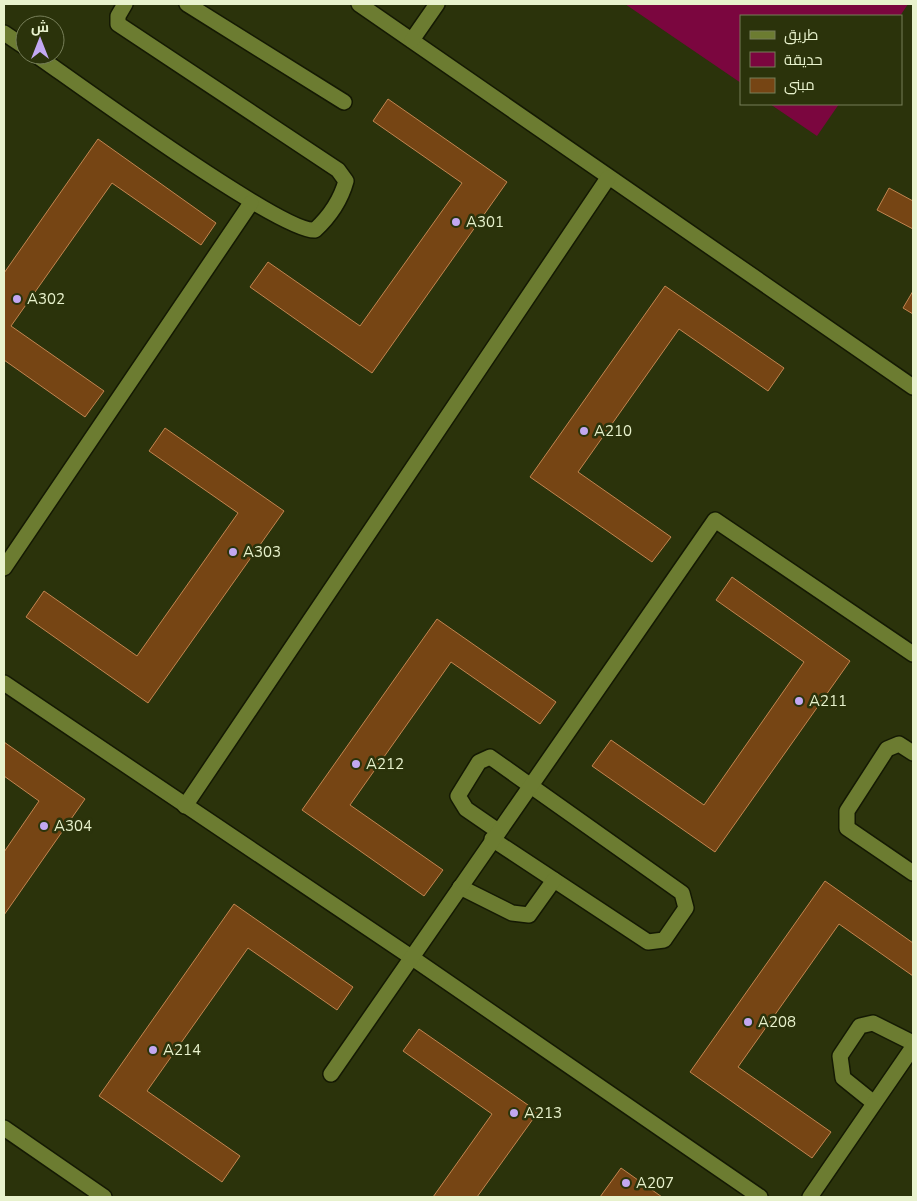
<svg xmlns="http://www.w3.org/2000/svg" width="917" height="1201" viewBox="0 0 917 1201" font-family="'Nunito Sans',Cairo,sans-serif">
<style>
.green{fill:#7b063f}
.building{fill:#764514;stroke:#c28550}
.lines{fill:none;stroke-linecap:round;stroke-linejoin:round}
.minor-casing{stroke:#141903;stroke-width:18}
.minor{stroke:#6c7c31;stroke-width:15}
.poi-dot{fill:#c2a8f2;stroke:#2b330b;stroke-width:2}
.labels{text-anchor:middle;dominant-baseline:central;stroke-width:5;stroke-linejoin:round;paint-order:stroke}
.poi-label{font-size:15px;fill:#e8f2cd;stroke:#2b330b;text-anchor:start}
</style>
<rect width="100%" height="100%" fill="#2b330b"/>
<g class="green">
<path d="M625 4H908L900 16H741V83Z"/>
<path d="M770 104H839L817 136Z"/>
</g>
<g class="building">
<path d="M388 99 507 182 372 373 250 287 268 262 360 326 462 183 373 121Z"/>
<path d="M98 139 216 223 201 245 112 183 11 326 104 391 85 417 4 360V273Z"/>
<path d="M889 188 913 201V229L877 210Z"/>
<path d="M665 286 784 368 768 391 679 329 578 472 671 537 652 562 530 477Z"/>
<path d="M913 291V314L903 308Z"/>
<path d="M165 428 284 511 148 703 26 617 44 591 137 656 238 513 149 451Z"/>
<path d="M732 577 850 661 715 852 592 766 611 740 704 805 804 662 716 600Z"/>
<path d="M437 619 556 702 540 724 451 662 350 805 443 870 424 896 302 810Z"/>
<path d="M4 742 85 799 4 915V852L39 801 4 776Z"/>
<path d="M825 881 913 943V976L839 924 738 1067 831 1132 812 1158 690 1072Z"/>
<path d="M234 904 353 987 337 1010 248 948 147 1091 240 1156 222 1182 99 1096Z"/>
<path d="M419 1029 538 1112 477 1197H433L492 1114 403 1051Z"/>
<path d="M621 1168 662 1197H600Z"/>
</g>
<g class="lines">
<g class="minor-casing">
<g id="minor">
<path d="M187 4 344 102"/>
<path d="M359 4 913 387"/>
<path d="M4 33 25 47"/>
<path d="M412 40 437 4"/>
<path d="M36 55C75 82 283 234 315 230 329 217 341 199 346 181L338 170 118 24V16L125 4"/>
<path d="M4 568 251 203"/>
<path d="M4 683 411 957 760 1197"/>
<path d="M913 753 899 744 887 749 847 811V828L913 873"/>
<path d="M185 806 608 178"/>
<path d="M492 839 648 942 664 940 686 908 682 893 490 757 479 762 458 796 466 809 498 831"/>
<path d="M460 887 512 913 529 915 554 880"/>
<path d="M331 1074 715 520 913 654"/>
<path d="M874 1103 843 1078 840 1056 860 1026 873 1023 913 1043"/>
<path d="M4 1128 104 1197"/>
<path d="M810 1197 913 1047"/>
</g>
</g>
<use href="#minor" class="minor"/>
</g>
<g class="poi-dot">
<circle cx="456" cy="222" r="5"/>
<circle cx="17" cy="299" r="5"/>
<circle cx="584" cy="431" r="5"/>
<circle cx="233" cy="552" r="5"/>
<circle cx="799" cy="701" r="5"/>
<circle cx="356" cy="764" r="5"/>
<circle cx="44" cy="826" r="5"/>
<circle cx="748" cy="1022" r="5"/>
<circle cx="153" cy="1050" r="5"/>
<circle cx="514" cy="1113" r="5"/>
<circle cx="626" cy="1183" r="5"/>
</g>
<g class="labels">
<g class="poi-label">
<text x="466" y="222">A301</text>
<text x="27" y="299">A302</text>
<text x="594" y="431">A210</text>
<text x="243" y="552">A303</text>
<text x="809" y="701">A211</text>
<text x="366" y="764">A212</text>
<text x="54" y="826">A304</text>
<text x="758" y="1022">A208</text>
<text x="163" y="1050">A214</text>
<text x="524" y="1113">A213</text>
<text x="636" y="1183">A207</text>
</g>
</g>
<rect width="917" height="1201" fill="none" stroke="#e8f2cd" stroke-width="10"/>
<rect x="740" y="15" width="162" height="90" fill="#2b330b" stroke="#777f59"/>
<rect x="750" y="31" width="25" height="8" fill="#6c7c31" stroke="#777f59"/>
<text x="784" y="40" font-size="15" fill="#e8f2cd">طريق</text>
<rect x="750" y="52" width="25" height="15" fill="#7b063f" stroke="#777f59"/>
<text x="784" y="65" font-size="15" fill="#e8f2cd">حديقة</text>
<rect x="750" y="78" width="25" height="15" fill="#764514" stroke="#777f59"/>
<text x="784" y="90" font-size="15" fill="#e8f2cd">مبنى</text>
<g transform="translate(40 40)"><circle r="24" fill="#2b330b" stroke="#777f59"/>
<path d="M0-4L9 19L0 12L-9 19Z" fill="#c2a8f2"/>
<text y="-8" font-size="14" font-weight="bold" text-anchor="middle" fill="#e8f2cd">ش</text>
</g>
</svg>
